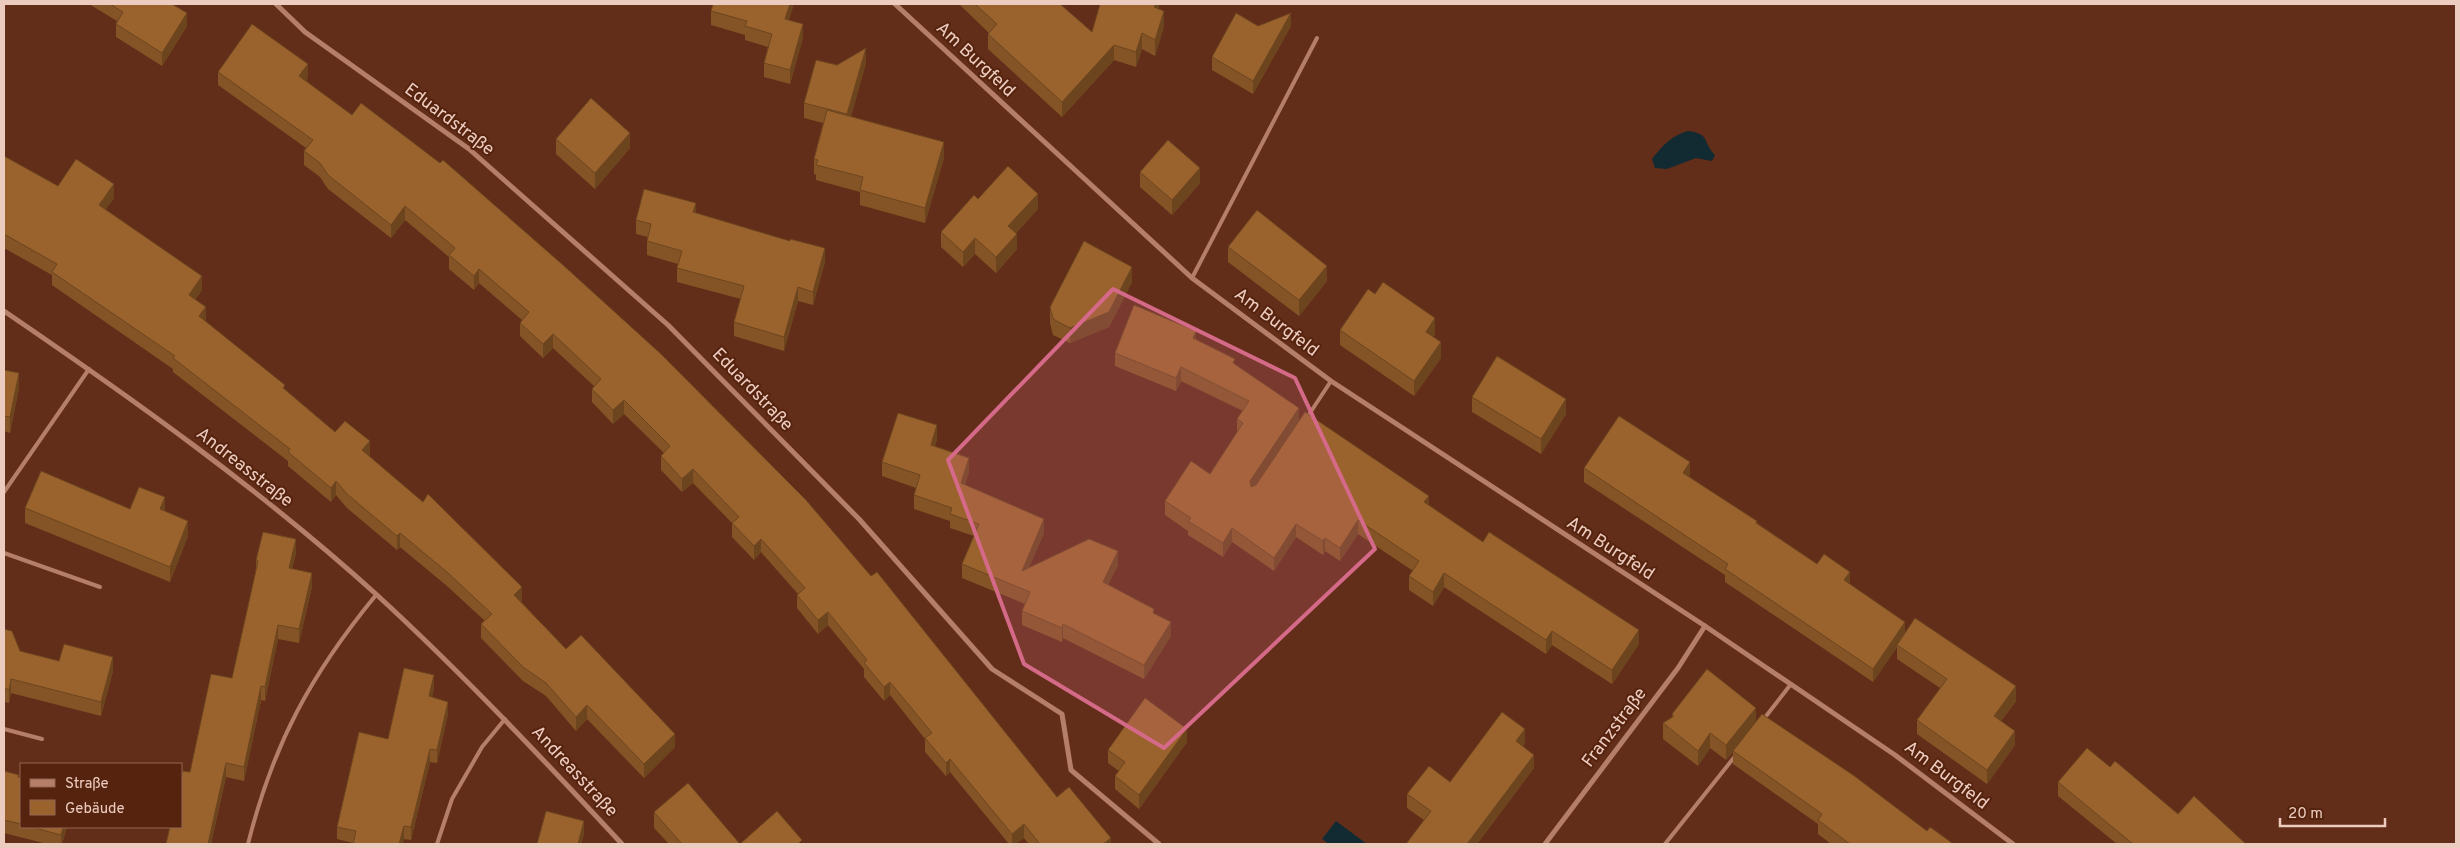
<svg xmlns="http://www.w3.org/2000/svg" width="2460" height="848" viewBox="0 0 2460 848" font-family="Overpass,sans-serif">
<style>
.water{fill:#122a32}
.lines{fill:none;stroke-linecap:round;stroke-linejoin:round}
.service{stroke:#b57e69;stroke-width:4}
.minor{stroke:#b57e69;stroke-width:5}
.wall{fill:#845426}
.shaded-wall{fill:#6c451f}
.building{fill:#9a622c;stroke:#6c451f}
.marked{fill:#d56988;fill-opacity:0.2;stroke:#d56988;stroke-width:4;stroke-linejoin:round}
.labels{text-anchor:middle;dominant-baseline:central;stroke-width:4;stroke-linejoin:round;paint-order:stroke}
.street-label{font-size:18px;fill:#edccc0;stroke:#56230e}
</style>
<rect width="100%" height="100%" fill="#622e19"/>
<g class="water">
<path d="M1688 131C1711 134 1702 142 1715 155L1712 161 1696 158 1667 169 1655 168 1652 159C1663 145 1671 136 1688 131Z"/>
<path d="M1336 821 1367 844H1329L1322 839Z"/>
</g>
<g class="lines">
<g class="service">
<path d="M1192 278 1317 38"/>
<path d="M1306 419 1331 381"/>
<path d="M4 492 89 369"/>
<path d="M4 553 100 587"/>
<path d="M1763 720 1791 684"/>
<path d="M4 729 42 739"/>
<path d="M248 844C273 744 311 674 376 595"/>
<path d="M437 844 452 799 482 747 505 719"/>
<path d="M1665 844 1736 755"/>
</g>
<g class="minor">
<path d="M276 4 305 32 469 149 668 325 859 519 992 669 1062 714 1071 770 1159 844"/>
<path d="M895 4 1192 278 1331 381 1705 626 1895 755 2013 844"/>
<path d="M4 311C133 399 261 490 377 595 463 674 543 759 622 844"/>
<path d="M1545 844 1678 668 1705 626"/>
</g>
</g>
<g class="wall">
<path d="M89 4H175L174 5 187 26 162 66 116 37V24L117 21Z"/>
<path d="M959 4H1060L1092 32 1159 9 1164 26 1155 56 1142 49 1136 67 1114 60 1062 117 988 49V34L989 33Z"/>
<path d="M711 11 789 20 803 38 790 84 764 77V63L768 47 745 40V35L711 25Z"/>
<path d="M1258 26H1291L1253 94 1212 70V57Z"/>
<path d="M866 63 851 116 944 158 925 223 860 205V192L816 180V175L814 174V159L823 123 804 118V103L837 65Z"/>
<path d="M218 72 308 78 306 80 1057 797 1111 844H1029L1024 838 1015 844H1009L950 772 946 776 925 752V739L890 695 884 701 864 677V669L828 625 818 634 797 608V595L798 594 761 552 754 560 732 537V523L693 483 682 492 661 470V456L664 453 624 414 613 424 592 402V389L594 386 553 348 543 358 520 336V323L522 320 479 283 474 290 449 269V257L405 220 391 238 328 189 320 177 304 165V151L306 148 218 85Z"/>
<path d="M556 139 630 148 595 189 556 154Z"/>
<path d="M4 156 58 186 114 198 105 210 202 290 195 300 206 321H205L335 432 370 455 369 456 522 601 521 602 566 649 675 747 644 778 587 719 576 731 546 696 523 681 481 638V624L485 621 447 586 400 547 397 550 347 508 336 495 331 502 288 466V461L173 372V369L52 285V275L4 248Z"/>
<path d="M1140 172 1200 183 1172 215 1140 187Z"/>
<path d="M978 199 1038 209 1016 233 1017 249 996 273 975 254 963 267 941 247V232Z"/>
<path d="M696 213 825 262 813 305 798 301 784 351 734 336V322L741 299 677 282V268L678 264 647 255V241L648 237 636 234V220Z"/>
<path d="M1228 247 1327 281 1299 316 1228 262Z"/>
<path d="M1132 282 1109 327 1070 343 1053 335 1050 323V307Z"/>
<path d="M1340 330 1435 334 1433 337 1441 358 1414 396 1340 345Z"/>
<path d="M1196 339 1235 365 1299 422 1429 505 1483 542 1639 644 1612 684 1552 645 1546 654 1444 587 1433 606 1409 590V576L1413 571 1358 534 1340 561 1325 551 1323 555 1296 537 1274 571 1232 542 1223 557 1188 535V531L1165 515V501L1210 474 1237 433V419L1243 411 1181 381 1176 391 1115 366V353Z"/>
<path d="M4 370 19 388 10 433 4 431Z"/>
<path d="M1472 397 1566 414 1541 454 1472 412Z"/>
<path d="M937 439 935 446 969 472 965 484 1044 533 1029 567 1118 565 1108 585 1154 614 1171 636 1144 679 1063 638 1062 642 1022 625V611L1025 604 962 578V564L974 536 950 528V521L914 509V495L916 488 882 476V462Z"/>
<path d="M1584 468 1690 476V477L1757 523 1817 564 1850 584 1905 632 2016 701 2001 721 2015 745 1987 784 1917 734V720L1940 688 1897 659V647L1873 682 1725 582V575L1584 482Z"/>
<path d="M25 508 130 509 165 511 188 536 170 582 25 523Z"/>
<path d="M296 553 292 568 312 587 299 643 278 639 265 701 261 700 244 781 226 777 211 844H166L190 772 232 678 256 572V560Z"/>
<path d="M4 629 20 651 59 661 113 671 101 716 11 693 9 703 4 702Z"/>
<path d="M434 688 432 697 448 714 437 763 430 762 411 840 404 839 402 844H353V843L337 839V827L388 739Z"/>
<path d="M1672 714 1756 721 1927 831 1953 844H1831L1818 834V824L1733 764V752L1726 760 1710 748 1698 766 1663 739V723L1672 718Z"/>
<path d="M1187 742 1139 809 1115 789V776L1119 771 1108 763V750Z"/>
<path d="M1525 743 1523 746 1534 768 1477 844H1406L1424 820 1407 808V794L1450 782Z"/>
<path d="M2110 767 2178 814 2246 844H2117L2058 796V782Z"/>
<path d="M4 771 21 778V827H67L62 844H47L4 833Z"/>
<path d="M654 812 740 844H802H669L654 828Z"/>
</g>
<g class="shaded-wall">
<path d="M790 4H794L785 34V19Z"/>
<path d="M1156 4H1160L1154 23V7Z"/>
<path d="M1164 11V26L1155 56V40Z"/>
<path d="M187 13V26L162 66V53Z"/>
<path d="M1291 13V26L1253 94V81Z"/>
<path d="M803 24V38L790 84V70Z"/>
<path d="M1142 33V49L1136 67V52Z"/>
<path d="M1114 45V60L1062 117V102Z"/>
<path d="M866 48V63L847 130V114Z"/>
<path d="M308 64V78L299 89V76Z"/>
<path d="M630 133V148L595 189V173Z"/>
<path d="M944 142V158L925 223V208Z"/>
<path d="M1200 168V183L1172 215V200Z"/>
<path d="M114 184V198L99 219V205Z"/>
<path d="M1038 194V209L1008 241V226Z"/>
<path d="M696 203V217L693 212Z"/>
<path d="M405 206V220L391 238V225Z"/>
<path d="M1017 234V249L996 273V257Z"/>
<path d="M975 238V254L963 267V252Z"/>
<path d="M825 248V262L813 305V292Z"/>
<path d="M1327 266V281L1299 316V300Z"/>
<path d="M1132 267V282L1109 327 1070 343V328Z"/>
<path d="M479 269V283L474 290V276Z"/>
<path d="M202 276V290L189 309V295Z"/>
<path d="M798 287V301L784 351V337Z"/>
<path d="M206 307V321L199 330V316Z"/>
<path d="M1435 318V334L1426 348V332Z"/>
<path d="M1196 331V344L1193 338Z"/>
<path d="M553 334V348L543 358V344Z"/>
<path d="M1441 342V358L1414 396V381Z"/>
<path d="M1181 367V381L1176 391V378Z"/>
<path d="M19 373V388L10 433V417Z"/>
<path d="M1566 399V414L1541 454V439Z"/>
<path d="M624 400V414L613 424V410Z"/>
<path d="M1299 408V422L1250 495V481Z"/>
<path d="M937 425V439L931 459V445Z"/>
<path d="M370 441V455L362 464V450Z"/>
<path d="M969 458V472L961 497V483Z"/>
<path d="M1690 462V476L1683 486V473Z"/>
<path d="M693 469V483L682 492V479Z"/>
<path d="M336 481V495L331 502V488Z"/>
<path d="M1429 496V510L1424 502Z"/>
<path d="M165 497V513L160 509Z"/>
<path d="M1044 519V533L1022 585V571Z"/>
<path d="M1358 520V534L1340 561V548Z"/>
<path d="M188 521V536L170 582V567Z"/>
<path d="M1296 524V537L1274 571V558Z"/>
<path d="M1232 528V542L1223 557V543Z"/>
<path d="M400 533V547L397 550V536Z"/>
<path d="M1325 538V551L1323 555V541Z"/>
<path d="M296 539V553L289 582V568Z"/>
<path d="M761 539V552L754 560V546Z"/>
<path d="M1118 551V565L1103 596V582Z"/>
<path d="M1850 572V585L1844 580Z"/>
<path d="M312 573V587L299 643V629Z"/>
<path d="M1444 573V587L1433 606V592Z"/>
<path d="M522 587V601L514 609V595Z"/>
<path d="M828 612V625L818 634V620Z"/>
<path d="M1171 622V636L1144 679V665Z"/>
<path d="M1905 622V635L1897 645V647L1873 682V669Z"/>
<path d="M1063 624V638L1062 642V628Z"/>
<path d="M278 625V639L265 701V687Z"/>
<path d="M1639 630V644L1612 684V670Z"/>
<path d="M1552 631V645L1546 654V640Z"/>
<path d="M113 657V671L101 716V702Z"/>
<path d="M434 675V688L429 709V696Z"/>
<path d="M11 679V693L9 703V690Z"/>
<path d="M890 682V695L884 701V687Z"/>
<path d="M261 686V700L244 781V767Z"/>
<path d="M2016 686V701L1994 730V716Z"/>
<path d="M448 702V714L437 763V750Z"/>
<path d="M587 705V719L576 731V717Z"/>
<path d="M1756 708V723L1733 751V752L1726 760V745Z"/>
<path d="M1187 729V742L1139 809V795Z"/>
<path d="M1525 729V743L1516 755V741Z"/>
<path d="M2015 731V745L1987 784V770Z"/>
<path d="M1710 733V748L1698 766V751Z"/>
<path d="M675 734V747L644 778V764Z"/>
<path d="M430 749V762L411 840V827Z"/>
<path d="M1534 755V768L1477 844H1467Z"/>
<path d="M950 759V772L946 776V763Z"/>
<path d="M226 763V777L211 844H208Z"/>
<path d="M584 821V835L581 844H578Z"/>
<path d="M1024 824V838L1015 844H1012V834Z"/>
<path d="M404 826V839L402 844H399Z"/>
<path d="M63 827H67L62 844H61V835Z"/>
<path d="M1111 838V844H1103Z"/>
</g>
<g class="building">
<path d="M110 4H172L187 13 162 53 116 24 123 12Z"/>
<path d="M713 4H790L785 19 803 24 790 70 764 63 772 34 745 26 747 21 711 11Z"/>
<path d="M975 4H1060L1092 32 1100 4H1156L1154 7 1164 11 1155 40 1142 33 1136 52 1114 45 1062 102 988 34 997 24Z"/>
<path d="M1236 13 1258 26 1291 13 1253 81 1212 57Z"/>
<path d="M252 24 308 64 299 76 352 115 361 103 440 163 443 160 563 265 661 354 806 500 871 576 877 572 1057 797 1069 787 1111 838 1103 844H1040L1024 824 1012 834 950 759 946 763 925 738 932 733 890 682 884 687 864 663 867 660 828 612 818 620 797 595 805 588 761 539 754 546 732 523 739 517 693 469 682 479 661 456 670 446 624 400 613 410 592 389 601 379 553 334 543 344 520 323 529 312 479 269 474 276 449 255 455 248 405 206 391 225 328 175 320 163 304 151 313 140 218 72Z"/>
<path d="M866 48 847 114 804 103 816 60 837 65Z"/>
<path d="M591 98 630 133 595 173 556 139Z"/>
<path d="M827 110 944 142 925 208 860 190 863 177 816 165 818 160 814 159Z"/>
<path d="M1168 140 1200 168 1172 200 1140 172Z"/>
<path d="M4 156 58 186 76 159 114 184 99 205 202 276 189 295 206 307 199 316 285 385 283 388 335 432 345 421 370 441 362 450 423 502 428 494 522 587 514 595 566 649 581 635 675 734 644 764 587 705 576 717 546 683 523 667 481 624 492 614 447 572 400 533 397 536 347 494 336 481 331 488 288 452 290 449 173 358 175 356 52 272 57 264 4 234Z"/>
<path d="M1008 166 1038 194 1008 226 1017 234 996 257 975 238 963 252 941 232 974 195 978 199Z"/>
<path d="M644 189 696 203 693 212 790 241V239L825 248 813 292 798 287 784 337 734 322 744 286 677 268 682 251 647 241 651 224 636 220Z"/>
<path d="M1257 210 1327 266 1299 300 1228 247Z"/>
<path d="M1084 241 1132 267 1109 312 1070 328 1053 319 1050 307Z"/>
<path d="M1383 282 1435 318 1426 332 1441 342 1414 381 1340 330 1368 289 1375 294Z"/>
<path d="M1134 305 1196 331 1193 338 1235 359 1233 363 1299 408 1250 481 1251 487 1256 485 1305 412 1429 496 1424 502 1483 542 1489 532 1639 630 1612 670 1552 631 1546 640 1444 573 1433 592 1409 576 1419 561 1358 520 1340 548 1325 538 1323 541 1296 524 1274 558 1232 528 1223 543 1188 521 1191 518 1165 501 1191 461 1210 474 1243 423 1237 419 1249 401 1181 367 1176 378 1115 353Z"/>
<path d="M1497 356 1566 399 1541 439 1472 397Z"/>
<path d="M4 370 19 373 10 417 4 416Z"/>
<path d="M898 413 937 425 931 445 969 458 961 483 1044 519 1022 571 1089 539 1118 551 1103 582 1154 609 1153 613 1171 622 1144 665 1063 624 1062 628 1022 611 1030 592 962 564 979 524 950 514 952 508 914 495 920 475 882 462Z"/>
<path d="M1619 416 1690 462 1683 473 1757 521 1756 523 1817 564 1824 554 1850 572 1844 580 1905 622 1873 669 1725 569 1728 564 1584 468Z"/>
<path d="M41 471 130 509 139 487 165 497 160 509 188 521 170 567 25 508Z"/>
<path d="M263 532 296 539 289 568 312 573 299 629 278 625 265 687 261 686 244 767 226 763 208 844H166L170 827H181V778L183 771 190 772 211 674 232 678 258 561 256 560Z"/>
<path d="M1915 618 2016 686 1994 716 2015 731 1987 770 1917 720 1947 679 1897 645Z"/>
<path d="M4 629 12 631 20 651 59 661 64 644 113 657 101 702 11 679 9 690 4 688Z"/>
<path d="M404 668 434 675 429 696 448 702 437 750 430 749 411 827 404 826 399 844H353L356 831 337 827 359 732 388 739Z"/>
<path d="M1707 669 1756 708 1726 745 1710 733 1698 751 1663 723 1674 716 1672 714Z"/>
<path d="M1145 698 1187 729 1139 795 1115 776 1125 762 1108 750Z"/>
<path d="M1502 712 1525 729 1516 741 1534 755 1467 844H1406L1431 811 1407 794 1429 766 1450 782Z"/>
<path d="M1762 714 1853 775 1927 831 1930 827 1948 840 1953 844H1850L1818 820 1822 814 1733 751Z"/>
<path d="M2087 748 2110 767 2115 761 2178 814 2194 796 2246 844H2133L2058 782Z"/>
<path d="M4 771 19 775 18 777 21 778V824L4 820Z"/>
<path d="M688 783 740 844 777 811 802 840 799 843 800 844H682L654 812Z"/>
<path d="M546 811 584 821 578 844H537Z"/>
<path d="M31 827H63L61 835Z"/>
</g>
<path class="marked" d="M1113 289 1295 378 1375 549 1164 748 1024 664 948 460Z"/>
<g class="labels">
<g class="street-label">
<text transform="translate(975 60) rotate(43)">Am Burgfeld</text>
<text transform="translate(449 120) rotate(37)">Eduardstraße</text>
<text transform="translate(1276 323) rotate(37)">Am Burgfeld</text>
<text transform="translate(752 390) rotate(46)">Eduardstraße</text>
<text transform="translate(244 468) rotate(38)">Andreasstraße</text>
<text transform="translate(1610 549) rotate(33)">Am Burgfeld</text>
<text transform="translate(1615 728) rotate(-53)">Franzstraße</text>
<text transform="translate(574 772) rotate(47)">Andreasstraße</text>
<text transform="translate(1946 776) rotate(37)">Am Burgfeld</text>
</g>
</g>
<rect width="2460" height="848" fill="none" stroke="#edccc0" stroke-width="10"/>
<rect x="20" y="763" width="162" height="65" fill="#56230e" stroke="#926755"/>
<rect x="30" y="779" width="25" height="8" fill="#b57e69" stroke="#926755"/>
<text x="65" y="788" font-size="15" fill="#edccc0">Straße</text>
<rect x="30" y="800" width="25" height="15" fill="#9a622c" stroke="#926755"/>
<text x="65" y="813" font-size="15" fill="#edccc0">Gebäude</text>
<path d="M2280 818v8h105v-8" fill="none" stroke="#edccc0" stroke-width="2.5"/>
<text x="2288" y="818" font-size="15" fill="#edccc0" stroke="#56230e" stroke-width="4" paint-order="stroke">20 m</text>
</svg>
